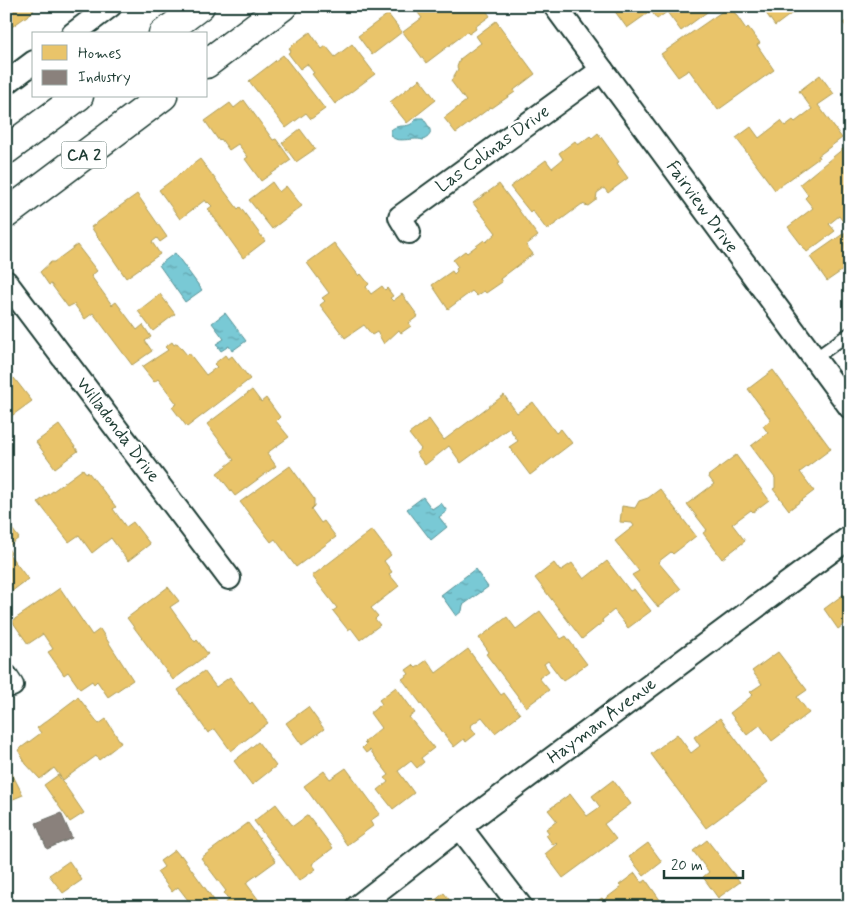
<svg xmlns="http://www.w3.org/2000/svg" width="856" height="913" viewBox="0 0 856 913" font-family="Mynerve,sans-serif">
<style>
.water{fill:url(#water-ripples);stroke:#559195}
.homes{fill:#e9c46a;stroke:#ac9c5a}
.industry{fill:#8a817c;stroke:#6a6d66}
.lines{fill:none;stroke-linecap:round;stroke-linejoin:round}
.service-casing{stroke:#1f3d34;stroke-width:15}
.minor-casing{stroke:#1f3d34;stroke-width:26}
.primary-casing{stroke:#1f3d34;stroke-width:31}
.service{stroke:#fff;stroke-width:11}
.minor{stroke:#fff;stroke-width:22}
.primary{stroke:#fff;stroke-width:28}
.labels{text-anchor:middle;dominant-baseline:central;stroke-width:5;stroke-linejoin:round;paint-order:stroke}
.shield{fill:#fff;stroke:#627771;stroke-width:1}
.shield-label{font-size:16px;font-weight:bold;fill:#1f3d34}
.street-label{font-size:18px;fill:#1f3d34;stroke:#fff}
</style>
<defs>
<pattern id="water-ripples" width="26" height="14" patternUnits="userSpaceOnUse" patternTransform="scale(1.25)"><rect width="26" height="14" fill="#79c9d5"/><path d="M2 4q2-2 4 0t4 0M15 11q2-2 4 0t4 0" fill="none" stroke="#63a4ae"/></pattern>
</defs>
<rect width="100%" height="100%" fill="#fff"/>
<filter id="ink" filterUnits="userSpaceOnUse"><feTurbulence type="fractalNoise" baseFrequency=".02" numOctaves="2"/><feDisplacementMap in="SourceGraphic" scale="10" xChannelSelector="R" yChannelSelector="G"/><feConvolveMatrix kernelMatrix="1 2 1 2 8 2 1 2 1" color-interpolation-filters="sRGB"/></filter>
<g filter="url(#ink)">
<g class="water">
<path d="M417 118H423C429 127 436 134 423 140 412 136 389 147 391 130 400 122 409 131 417 118Z"/>
<path d="M175 253 202 290 185 302 159 265Z"/>
<path d="M225 313 246 341 232 351 229 346 221 351 216 344 224 339 212 323Z"/>
<path d="M423 497 432 509 441 503 447 511 439 517 447 527 431 540 407 509Z"/>
<path d="M475 569 488 587 463 605 462 611 456 616 441 595Z"/>
</g>
<g class="homes">
<path d="M6 6H30L34 11 6 31Z"/>
<path d="M427 6H483L490 16 475 27 476 29 469 34 467 32 426 63 403 32 422 18 418 13Z"/>
<path d="M611 6H713L714 7 681 31 667 12 657 19 651 11 627 28Z"/>
<path d="M730 6 746 29 748 27 760 43 757 45 774 70 718 110 689 70 678 77 661 54Z"/>
<path d="M761 6H798L799 8 775 26Z"/>
<path d="M388 14 402 32 372 55 358 36Z"/>
<path d="M850 18V31L843 23Z"/>
<path d="M496 21 535 74 514 90 515 92 492 108 491 107 456 133 444 118 466 101 451 81 458 69 457 67 460 59 481 43 476 36Z"/>
<path d="M310 32 322 49 326 46 335 57 352 44 375 74 335 104 312 74 314 73 307 64 300 69 288 53 291 51 289 48Z"/>
<path d="M283 55 325 109 311 119 306 113 286 128 249 81Z"/>
<path d="M820 75 834 94 818 105 842 138 818 156 819 158 775 190 736 138 751 127 759 138 781 121 785 126 793 120 795 122 812 109 799 91Z"/>
<path d="M420 79 436 100 407 123 390 102Z"/>
<path d="M244 100 273 140 276 139 291 160 261 181 245 159 248 157 238 144 229 150 221 139 219 141 205 121 230 103 234 108Z"/>
<path d="M300 129 315 149 296 162 282 143Z"/>
<path d="M598 133 619 162 617 163 628 178 608 193 604 188 597 193 596 200 588 206 582 204 547 230 532 210 530 212 510 187 546 160 552 168 563 159 559 153 575 141 578 145 590 136 592 138Z"/>
<path d="M844 148 850 156V220L845 224 839 216 829 224 835 231 807 252 788 227 813 208 805 198 808 195 800 184Z"/>
<path d="M200 159 238 209 240 207 265 241 243 258 208 209 212 206 208 202 207 203 205 200 180 219 159 190Z"/>
<path d="M272 182 279 192 286 186 302 206 272 229 249 200Z"/>
<path d="M499 184 538 236 526 245 533 254 500 279 502 282 486 293 484 291 477 296 472 291 448 309 432 285 452 271 454 274 457 271 456 269 458 267 453 260 465 251 467 253 484 240 486 242 496 233 473 203Z"/>
<path d="M137 194 167 237 160 242 157 238 152 242 160 254 126 278 91 227Z"/>
<path d="M850 229V279L843 270 827 281 810 257Z"/>
<path d="M334 243 359 276 361 274 369 284 366 287 371 294 382 286 385 290 387 288 393 296 390 298 393 301 402 294 418 316 409 323 411 326 401 333 399 330 384 344 377 332 372 335 364 325 345 338 320 305 325 301 322 298 329 293 307 263Z"/>
<path d="M77 245 97 271 91 276 112 305 116 302 137 330 143 325 151 337 145 341 152 351 132 365 93 313 85 319 74 304 68 307 51 284 49 285 40 272 51 262H54Z"/>
<path d="M160 294 175 314 153 331 138 311Z"/>
<path d="M172 342 174 345 177 343 187 355 189 353 206 375 217 367 214 364 225 355 228 359 232 356 250 379 187 427 172 407 177 404 158 379 154 382 142 367 168 350 165 347Z"/>
<path d="M773 370 831 449 800 472 814 491 789 510 773 489 775 488V478L751 446 768 433 763 426 771 420 748 389Z"/>
<path d="M14 378 32 401 6 420V382L7 383Z"/>
<path d="M252 390 261 402 266 398 280 417 276 421 289 437 267 453 276 466 235 496 217 473 234 460 207 424Z"/>
<path d="M504 395 517 413 533 402 556 433 561 429 572 443 530 475 509 447 518 441 509 428 461 463 449 446 425 465 416 453 421 449 409 434 429 419 444 440Z"/>
<path d="M59 425 78 451 55 468 36 442Z"/>
<path d="M736 455 769 500 753 512 751 510 732 524 745 541 722 559 703 533 707 530 687 504 714 484 708 476Z"/>
<path d="M290 466 314 499V506L311 509 321 523 324 521 336 537 296 567 275 539 271 542 240 502Z"/>
<path d="M83 469 85 472 89 473 116 507 113 509 126 527 133 522 150 544 128 561 111 538 92 553 79 535 69 542 38 502Z"/>
<path d="M660 489 696 536 673 554 671 552 658 562 681 589 658 607 632 575 639 571 615 541 634 526 632 523 620 522 622 506 635 508 639 501 648 498Z"/>
<path d="M6 521 19 538 7 547 11 553 9 554 28 579 7 595 6 598Z"/>
<path d="M372 530 391 555 384 561 392 572 389 574 399 586 371 608 378 616 375 619 380 625 360 640 351 628 348 630 333 611 337 608 312 576Z"/>
<path d="M607 561 630 591 634 589 651 611 628 628 614 610 602 620 603 622 582 639 535 578 554 563 560 571 572 563 584 579Z"/>
<path d="M168 587 179 601 170 607 195 642 197 640 208 654 173 680 127 618Z"/>
<path d="M60 588 92 635 100 629 133 680 108 697 97 681 94 684 92 681 80 689 68 672 64 675 48 652 53 649 43 634 28 644 12 621Z"/>
<path d="M844 594 850 602V620L838 629 824 609Z"/>
<path d="M540 611 561 639 566 636 587 664 563 681 548 661 544 664 549 671 539 678 549 690 526 707 486 654 489 652 479 638 507 617 516 629Z"/>
<path d="M468 649 501 695 504 693 520 714 495 733 482 717 470 726 476 734 466 742 464 739 454 747 402 679 409 674 406 670 413 665 416 668 427 660 436 673Z"/>
<path d="M778 652 807 690 797 697 809 713 772 741 760 725 747 735 730 713 753 695 750 692 762 684 752 671Z"/>
<path d="M204 671 216 687 230 677 250 704 252 702 268 723 231 751 215 729 208 733 178 690Z"/>
<path d="M396 687 415 713 409 717 434 748 421 758 424 762 417 768 411 761 398 771 414 793 393 809 378 790 388 782 385 778 389 775 370 750 366 753 362 748 366 744 364 742 381 728 370 713 382 704 379 700Z"/>
<path d="M78 697 99 724 106 719 121 743 99 760 96 756 63 780 54 768 40 779 26 764 18 750 41 733 37 728Z"/>
<path d="M308 707 324 729 302 745 286 723Z"/>
<path d="M720 718 768 782 706 828 651 754 677 734 691 753 700 746 694 737Z"/>
<path d="M258 742 276 766 252 785 234 761Z"/>
<path d="M6 762 23 795 11 800 6 792Z"/>
<path d="M346 768 380 814 370 821 373 826 347 845 304 786 324 771 330 779Z"/>
<path d="M58 775 84 813 70 822 44 785Z"/>
<path d="M613 780 631 804 604 824 616 839 563 878 545 854 557 844 556 843 553 845 546 835 549 833 546 829 557 821 548 810 570 794 587 816 600 807 592 796Z"/>
<path d="M276 804 293 826 308 815 333 848 312 864 316 869 299 881 254 821Z"/>
<path d="M248 823 276 861 246 883 264 907H226L224 904 229 900 224 893 226 891 201 858Z"/>
<path d="M707 840 740 882 718 898 703 877 709 872 693 851Z"/>
<path d="M648 843 662 862 644 876 629 857Z"/>
<path d="M175 850 180 856 181 855 219 907H187L191 904 178 887 172 892 157 872 164 867 160 861Z"/>
<path d="M69 861 82 880 63 893 49 875Z"/>
<path d="M635 873 642 883 646 880 665 907 590 906 602 898 604 900 621 887 619 885Z"/>
<path d="M444 893 455 907H417L424 901 426 904 431 900 433 902Z"/>
<path d="M682 901 686 907H669L676 902 678 904Z"/>
</g>
<path class="industry" d="M61 813 72 838 47 849 36 823Z"/>
<g class="lines">
<g class="service-casing">
<path id="service" d="M814 359 850 333"/>
</g>
<g class="minor-casing">
<g id="minor">
<path d="M555 6 850 407"/>
<path d="M73 34 110 6"/>
<path d="M6 83 34 62"/>
<path d="M409 232 400 217 602 70"/>
<path d="M6 282 229 578"/>
<path d="M6 676 12 685"/>
<path d="M460 827 521 907"/>
<path d="M357 907 460 827 850 537"/>
</g>
</g>
<g class="primary-casing">
<g id="primary">
<path d="M163 34 200 6"/>
<path d="M206 64 283 6"/>
<path d="M6 150 79 96"/>
<path d="M6 214 163 96"/>
</g>
</g>
<use href="#service" class="service"/>
<use href="#minor" class="minor"/>
<use href="#primary" class="primary"/>
</g>
</g>
<g class="labels">
<rect class="shield" x="61.5" y="141.5" width="45" height="27" rx="4"/>
<g class="shield-label">
<text x="84" y="155">CA 2</text>
</g>
<g class="street-label">
<text transform="translate(493 149) rotate(-36)">Las Colinas Drive</text>
<text transform="translate(702 207) rotate(54)">Fairview Drive</text>
<text transform="translate(118 430) rotate(53)">Willadonda Drive</text>
<text transform="translate(602 721) rotate(-37)">Hayman Avenue</text>
</g>
</g>
<rect width="856" height="913" fill="none" stroke="#fff" stroke-width="25"/>
<rect x="12" y="12" width="831" height="888" fill="none" stroke="#1f3d34" stroke-width="2" filter="url(#ink)"/>
<rect x="32" y="32" width="175" height="65" fill="#ffffff" stroke="#a5b1ae"/>
<rect x="42" y="45" width="25" height="15" fill="#e9c46a" stroke="#a5b1ae"/>
<text x="78" y="58" font-size="15" fill="#1f3d34">Homes</text>
<rect x="42" y="70" width="25" height="15" fill="#8a817c" stroke="#a5b1ae"/>
<text x="78" y="82" font-size="15" fill="#1f3d34">Industry</text>
<path d="M664 870v8h79v-8" fill="none" stroke="#1f3d34" stroke-width="2.5"/>
<text x="671" y="870" font-size="15" fill="#1f3d34" stroke="#ffffff" stroke-width="4" paint-order="stroke">20 m</text>
</svg>
